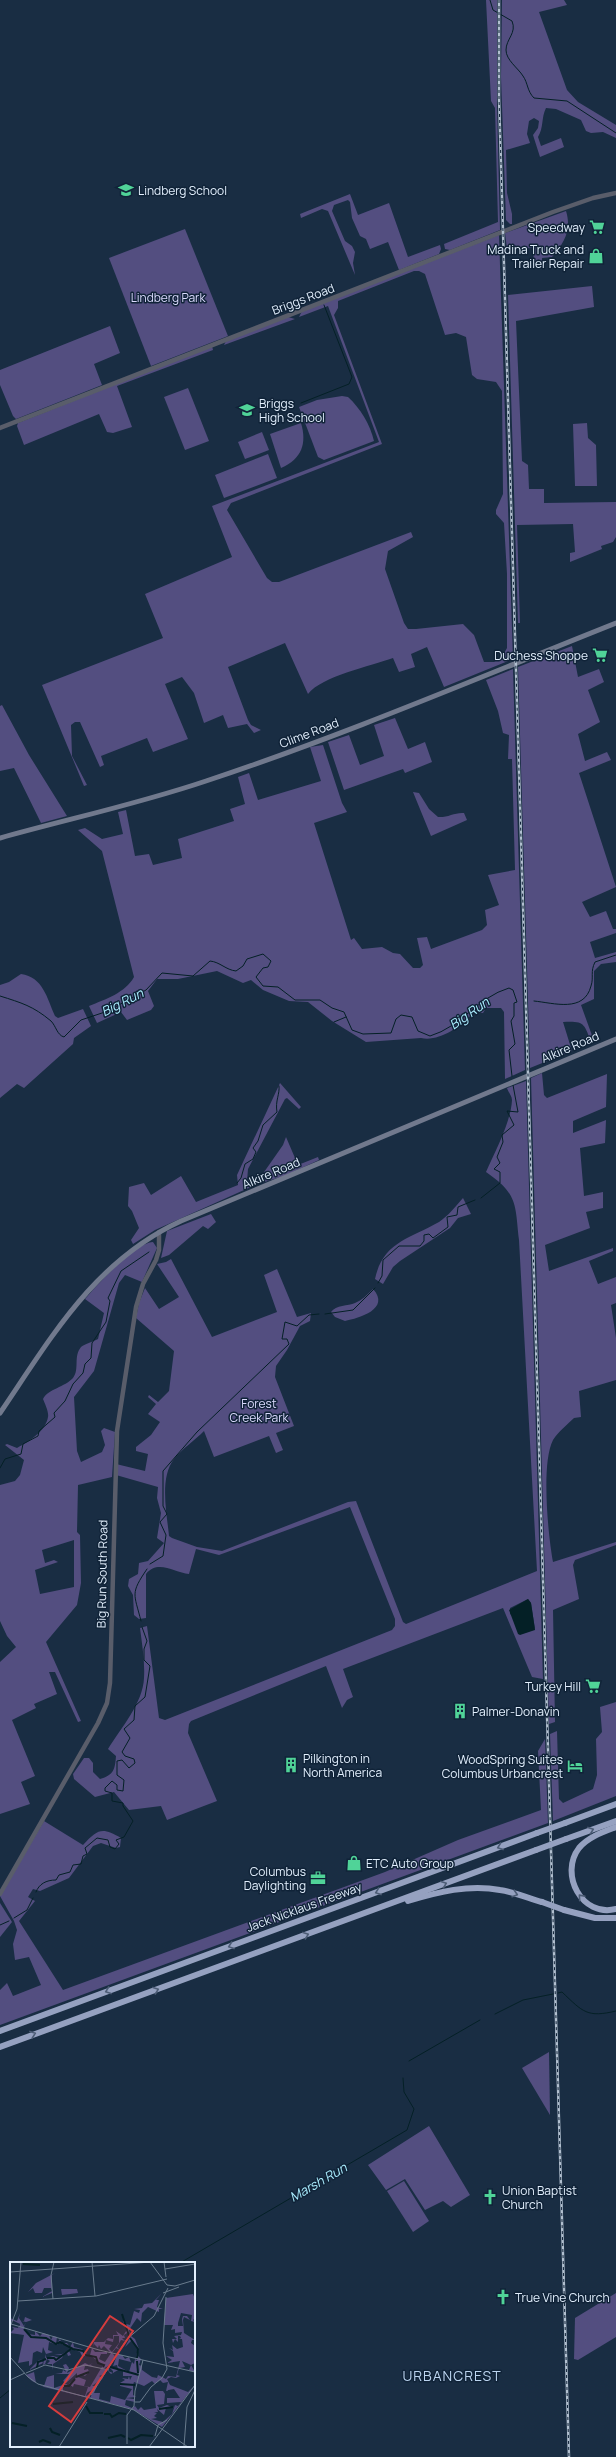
<svg xmlns="http://www.w3.org/2000/svg" width="616" height="2457" viewBox="0 0 616 2457" font-family="Manrope,sans-serif">
<style>
.green{fill:#534e80;fill-rule:evenodd}
.water{fill:#042026}
.lines{fill:none;stroke-linecap:round;stroke-linejoin:round}
.stream{stroke:#042026;stroke-width:1}
.tertiary{stroke:#595d6a;stroke-width:4.5}
.secondary{stroke:#71798d;stroke-width:5}
.motorway{stroke:#95a1c0;stroke-width:6}
.rail-casing{stroke:#b2c0d0;stroke-width:2.5}
.rail{stroke:#102338;stroke-width:1;stroke-dasharray:3;stroke-linecap:butt}
.motorway-bridge{stroke:#95a1c0;stroke-width:6}
.oneway{stroke:#4c5c75}
.labels{text-anchor:middle;dominant-baseline:central;stroke-width:3;stroke-linejoin:round;paint-order:stroke}
.poi-label{font-size:12px;fill:#e2effd;stroke:#102338;text-anchor:start}
.park-label{font-size:12px;fill:#dbdafd;stroke:#102338}
.street-label{font-size:12px;fill:#e2effd;stroke:#102338}
.water-label{font-size:13px;font-style:italic;fill:#abeeff;stroke:#102338}
.quarter-label{font-size:14px;letter-spacing:1px;fill:#bcd5f0;stroke:#102338}
.inset-river{fill:none;stroke:#042026;stroke-width:2}
.inset-road{fill:none;stroke:#697b8d;stroke-width:1}
.view{fill:#d73c3d;fill-opacity:0.15;stroke:#d73c3d;stroke-width:2}
.inset-edge{fill:none;stroke:#e2effd;stroke-width:2}
</style>
<rect width="100%" height="100%" fill="#192d43"/>
<g class="green">
<path d="M486 0H497V104L500 230 450 250 445 249 444 244 498 222 495 108 491 101Z"/>
<path d="M502 0H564L567 5 539 12 567 90 578 102 616 125V138L603 132 591 133 586 131 581 120 556 109 546 108C541 118 544 127 538 137L541 146 561 138 564 147 540 157 533 135 538 128 539 121 534 118 529 121 527 134 530 143 506 150 507 193 512 214V224H510L506 220 501 77Z"/>
<path d="M350 194 358 215 389 203 408 257 440 245 441 249 439 254 399 270 388 242 370 249 366 239 360 236 352 218 350 202 348 200 334 205 332 211 345 241 352 246 355 252 353 263 355 275 328 211 322 209 301 218 300 214Z"/>
<path d="M566 211C572 230 564 243 552 257L542 258V266H537L534 262 533 248 507 249 505 233Z"/>
<path d="M185 229 228 336 151 366 109 258Z"/>
<path d="M499 235 513 659 444 687 427 647 411 654 415 667 399 672 393 658C371 666 322 676 308 694L285 643 228 667 248 720 251 725 261 730 254 733 247 724 228 728 223 715 204 723 194 693 182 677 165 684 188 739 153 752 147 738 101 756 104 765 100 767 80 722H75L71 725 72 756 87 785 84 786 42 685 163 638 145 594 232 557 212 506 379 442 328 306 299 317 302 311ZM414 271H419L425 274 445 335 456 333 466 337 472 375 477 379 496 382 502 391 503 494 496 510V514L504 523 507 574V648L503 655 494 662H484L474 635 463 624 416 629H408L404 623 385 569 388 551 413 537 411 532 279 582H272L267 578 227 510 231 503 382 444 334 315 338 308V301Z"/>
<path d="M592 286 594 307 516 321 522 461 528 465 529 489H544V503L616 502V537L613 542 601 546 602 549 570 562V553L575 552 573 524 517 525 520 623H518L508 295Z"/>
<path d="M288 317 295 319 224 345 226 341Z"/>
<path d="M110 326 120 353 94 364 102 385 16 419 13 416 0 385V370Z"/>
<path d="M212 346 213 350 117 386 132 427 113 433 107 432 99 414 24 445 17 426 18 423Z"/>
<path d="M188 388 209 441 185 450 164 397Z"/>
<path d="M342 396 348 397C360 408 370 424 374 441L324 460 318 457 299 407 317 400Z"/>
<path d="M301 423C307 443 302 459 281 468L270 434Z"/>
<path d="M587 423 588 438 596 445 597 486H575L573 424Z"/>
<path d="M262 432 269 450 245 459 238 442Z"/>
<path d="M268 454 277 478 224 498 215 475Z"/>
<path d="M572 646 578 677 599 669 604 682 588 690 600 722 578 734 585 761 607 752 611 760 579 773 616 887 582 902 590 917 606 911 613 929H616V933L590 942 595 958 616 952V962L601 964 594 971V999L581 1005 594 1041 591 1042C584 1023 584 1021 563 1022L572 1051 530 1068 518 667Z"/>
<path d="M513 669 525 1070 505 1079 504 1012 501 1008H486L483 1013H473C461 1026 440 1042 421 1038L366 1042 332 1021 308 1002 289 1001 263 990 251 980 243 983 217 971 178 979H157L148 991 154 1006 151 1010 127 1020 121 1012 97 1023 89 1006C106 999 125 993 134 977L102 851 78 830 85 828 102 839 123 834 118 812 126 810 135 856 149 854 153 865 182 858 178 839 234 821 230 809 245 804 238 777 249 773 258 800 321 781 310 747 323 745 342 803 347 812 314 823 351 940 354 938 362 949 382 947 393 953 400 954 413 968H420L423 965 417 938 427 937 431 949 482 930 487 925 485 910 499 905 488 875 515 870 512 759H508L509 735 503 733 498 711 486 680Z"/>
<path d="M2 705 29 755 67 816 41 823 14 768 0 771V706Z"/>
<path d="M395 718 408 749 425 742 432 762 405 773 403 769 344 790 328 742 349 735 360 765 384 756 374 725Z"/>
<path d="M413 792 419 793 429 809 438 817C447 818 455 812 464 813L467 820 431 836Z"/>
<path d="M21 974C43 977 47 998 55 1016L58 1018 83 1009 91 1026 74 1038 73 1044 24 1088 17 1084 0 1098V985L9 982Z"/>
<path d="M542 1073 544 1095 547 1098 607 1074 606 1107 573 1121V1133L606 1120 605 1143 580 1148 584 1196 603 1192V1208L586 1212 590 1228 545 1245 549 1271 613 1248V1251L589 1261 598 1284 616 1277V1303L611 1305 616 1338V1380L579 1391 581 1417 574 1418C568 1424 558 1432 553 1440 541 1463 548 1535 553 1562L616 1542V1545L575 1560 573 1565 579 1599 553 1610 555 1722 549 1724 531 1078Z"/>
<path d="M526 1081 543 1679 532 1677 503 1608 343 1669 353 1697 347 1700 342 1708 326 1666 191 1721 189 1724 188 1733 217 1801 167 1820 161 1806 129 1810 114 1792 95 1797 74 1779 73 1774 84 1758H89L93 1763V1772L100 1779C114 1775 115 1769 116 1756L108 1749C121 1728 143 1703 144 1678 145 1661 142 1644 140 1628L147 1626 159 1718 165 1720 392 1630 395 1626V1619L350 1507 219 1555 196 1549 189 1574C175 1573 158 1559 146 1574V1618L139 1619 134 1615 133 1595 128 1586 129 1579 138 1574 139 1563 148 1561 164 1543 157 1538 161 1513 157 1498 158 1487 116 1475V1464L145 1471 148 1454 136 1451V1447L151 1435 160 1422 148 1414 156 1404 148 1397 149 1395 158 1402 169 1391 174 1351 136 1318 139 1303 145 1288 159 1309 179 1297 157 1264 166 1262 171 1259 212 1337 277 1312 264 1275 277 1269 297 1317 311 1313 310 1321 300 1326 287 1350 276 1366 275 1377 294 1426 276 1433 283 1450 276 1453 269 1436 214 1457 204 1431C195 1440 182 1449 174 1459 159 1478 167 1514 169 1536L172 1538 197 1547 222 1551 348 1502 356 1501 403 1622 406 1624 537 1571 519 1240C515 1204 518 1194 486 1172 495 1152 511 1122 512 1100 512 1096 508 1092 507 1088ZM528 1599 531 1603 535 1629 510 1614V1608Z"/>
<path d="M280 1083 301 1107 299 1109 287 1098 285 1099 248 1169 247 1181 254 1179 253 1186 155 1230 133 1244 131 1240 139 1228 132 1211 128 1206 129 1187 144 1183 151 1195 181 1176 196 1202 238 1185 237 1175Z"/>
<path d="M286 1137 298 1165 318 1157 319 1160 284 1176 258 1184V1178L262 1175 283 1145Z"/>
<path d="M463 1198 471 1214 458 1218 450 1228 400 1261 393 1267 383 1284 375 1279C383 1242 409 1239 439 1222 448 1216 456 1206 463 1198Z"/>
<path d="M211 1214 216 1222 208 1229 203 1226 169 1255 161 1258 167 1231Z"/>
<path d="M153 1242 157 1248 142 1282 125 1275 119 1283 94 1371 74 1397 77 1451 81 1462 102 1452 105 1445 101 1431 104 1428 115 1432 112 1477 78 1485 77 1532 80 1535 81 1583 77 1605 46 1642 81 1721 78 1722 55 1672H49L57 1694 34 1704 36 1708 12 1720 35 1776 21 1782 30 1804 0 1814V1662L16 1647 7 1636 0 1621V1485L15 1481 20 1475 24 1460 5 1445 7 1444 17 1448C28 1442 46 1431 48 1417 49 1412 45 1404 43 1399 48 1389 65 1387 73 1378 80 1369 73 1357 81 1347 84 1344 93 1342 98 1339L104 1313 85 1299C97 1285 135 1243 153 1242ZM74 1540V1587L40 1594 35 1570 58 1562 54 1560 45 1563 42 1550Z"/>
<path d="M373 1289C391 1309 359 1318 345 1321L335 1317 331 1312C336 1305 348 1306 355 1303 362 1300 367 1295 373 1289Z"/>
<path d="M616 1702V1796L553 1821 550 1734 557 1731 559 1799 563 1803 593 1789 597 1775 596 1739 602 1732 600 1707Z"/>
<path d="M545 1739 548 1823 0 2025V1990L7 1983 13 1996 41 1985 29 1957 15 1960 13 1944 17 1930 14 1921 0 1896 44 1821 83 1845C98 1829 102 1827 121 1838L120 1847 116 1848 101 1843 93 1846 69 1878 40 1891 33 1889 28 1897 35 1901 19 1921 63 1990 385 1872 458 1840 541 1810 538 1751Z"/>
<path d="M0 1903 12 1922 0 1937Z"/>
<path d="M549 2052 550 2115 522 2068Z"/>
<path d="M429 2126 470 2195 451 2207 443 2201 425 2210 405 2179 386 2190 368 2165Z"/>
<path d="M404 2181 429 2221 413 2232 387 2191Z"/>
<path d="M616 2293V2337L578 2360 574 2359 575 2318Z"/>
</g>
<path class="water" d="M528 1599 531 1603 535 1630 520 1635 518 1634 509 1610Z"/>
<g class="lines">
<g class="stream">
<path d="M490 0 493 10 512 21C517 33 506 39 506 50 506 60 518 68 523 76 528 83 527 91 534 98L567 101 616 133"/>
<path d="M301 403 349 384 352 377 324 305"/>
<path d="M0 996C22 1003 33 1006 51 1021 56 1026 57 1035 64 1037L81 1020 108 1011 146 990 162 973 193 976 210 961C220 962 226 970 236 971L243 966 247 959 263 954 271 961 268 967 263 968 256 977 263 986 278 987 295 1000H320L332 1008 344 1012 352 1030 363 1034 391 1033 396 1019 401 1015 412 1017 418 1031 430 1036C461 1027 478 997 509 988L513 990 517 1002 514 1003V1016L511 1021 515 1044 509 1050 512 1076"/>
<path d="M534 1001C554 1003 584 1013 591 986 594 977 590 972 595 962L616 955"/>
<path d="M334 1022 346 1017"/>
<path d="M237 1183 241 1178 245 1164 253 1159 256 1152 253 1148 258 1141 263 1125 277 1112C275 1101 280 1094 279 1086"/>
<path d="M481 1198 500 1183V1172L494 1169 500 1163 497 1157 503 1142 502 1135 514 1125 507 1111 518 1112 513 1085"/>
<path d="M378 1283 382 1276 383 1260 399 1246H420L424 1241V1235L429 1234 433 1238 448 1227 447 1217 457 1215 458 1207 475 1200"/>
<path d="M325 1314 353 1310 375 1288"/>
<path d="M0 1468 5 1459 21 1454 23 1444 38 1436 39 1431 55 1417 54 1413 65 1401 73 1384 83 1373 85 1364 91 1358 92 1343 106 1322 110 1301 108 1298 121 1271 149 1252"/>
<path d="M150 1564 163 1556 166 1535 160 1522 167 1514 163 1506V1471L197 1432 289 1344 287 1339H282L285 1322 297 1326 309 1315 319 1314"/>
<path d="M141 1621C134 1593 130 1594 147 1569"/>
<path d="M36 1892C39 1884 46 1880 56 1880L59 1875 70 1872 73 1865 81 1864 83 1856 87 1854 85 1848 97 1838 108 1840 110 1847 115 1849 119 1844 116 1840 124 1837 133 1821 123 1806V1803L112 1801V1793L105 1791V1788L112 1781 117 1785V1790L123 1791 124 1780 117 1775V1761L122 1760 129 1768 135 1763 134 1759 125 1756 122 1752 130 1738 124 1729 134 1720 135 1706 145 1697 150 1666 144 1660V1649L147 1641 142 1627"/>
<path d="M14 1918 27 1910 33 1898"/>
<path d="M0 1925 9 1921"/>
<path d="M558 1993 562 1992C583 2012 587 2018 616 2011"/>
<path d="M495 2014 523 2000 553 1994"/>
<path d="M409 2061 480 2020"/>
<path d="M180 2263 407 2130 414 2109 404 2092 403 2078"/>
<path d="M0 2398 11 2389"/>
</g>
<g class="tertiary">
<path d="M0 428 553 212 593 198 616 193"/>
<path d="M0 1894 98 1723 107 1703 110 1683 117 1431 136 1307 143 1284 156 1260 159 1250V1232"/>
</g>
<g class="secondary">
<path d="M0 838C68 819 138 804 206 781 345 735 480 677 616 623"/>
<path d="M0 1413C51 1338 94 1261 181 1221L616 1039"/>
</g>
<g class="motorway">
<path d="M565 1823 616 1804"/>
<path d="M616 1827C603 1832 588 1837 579 1848 559 1874 582 1918 616 1909"/>
<path d="M566 1839 616 1821"/>
<path d="M408 1901C438 1892 469 1884 500 1890 514 1892 528 1898 542 1902"/>
<path d="M564 1910 595 1918H616"/>
<path d="M0 2031 537 1833"/>
<path d="M0 2047 536 1850"/>
</g>
<g class="rail-casing">
<path id="rail" d="M499 0V97L569 2457"/>
</g>
<use href="#rail" class="rail"/>
<g class="motorway-bridge">
<path d="M537 1833 565 1823"/>
<path d="M536 1850 566 1839"/>
<path d="M542 1902 564 1910"/>
</g>
</g>
<defs><path id="oneway-chevron" d="M-2-3.5L2.5 0L-2 3.5" fill="none" stroke-width="1.6" stroke-linecap="round" stroke-linejoin="round"/></defs>
<g class="oneway">
<use href="#oneway-chevron" transform="translate(591 1830) rotate(-20)"/>
<use href="#oneway-chevron" transform="translate(500 1847) rotate(160)"/>
<use href="#oneway-chevron" transform="translate(444 1884) rotate(-20)"/>
<use href="#oneway-chevron" transform="translate(378 1892) rotate(160)"/>
<use href="#oneway-chevron" transform="translate(515 1894) rotate(17)"/>
<use href="#oneway-chevron" transform="translate(581 1897) rotate(-131)"/>
<use href="#oneway-chevron" transform="translate(306 1935) rotate(-20)"/>
<use href="#oneway-chevron" transform="translate(231 1946) rotate(160)"/>
<use href="#oneway-chevron" transform="translate(156 1990) rotate(-20)"/>
<use href="#oneway-chevron" transform="translate(108 1991) rotate(160)"/>
<use href="#oneway-chevron" transform="translate(33 2034) rotate(-20)"/>
</g>
<defs>
<g id="school-bare" transform="scale(1.2)"><path d="M0-5L7-2L0 1L-7-2ZM-4 1L0 2.5L4 1V4Q0 6-4 4Z" fill="#50d398" stroke="#102338" stroke-width="2.5" paint-order="stroke"/></g>
<g id="supermarket-bare" transform="scale(1.2)"><path d="M-6-5.5h2.5l.6 2H6L4.5 2H-2.5L-4.4-4H-6ZM-1.5 3.2a1.3 1.3 0 1 0 .1 0ZM3 3.2a1.3 1.3 0 1 0 .1 0Z" fill="#50d398" stroke="#102338" stroke-width="2.5" paint-order="stroke"/></g>
<g id="shop-bare" transform="scale(1.2)"><path d="M-5-2.5h2.3a2.7 3.5 0 0 1 5.4 0H5L5.5 6h-11ZM-1.5-2.5h3a1.5 2.3 0 0 0-3 0Z" fill="#50d398" stroke="#102338" stroke-width="2.5" paint-order="stroke"/></g>
<g id="building-bare" transform="scale(1.2)"><path d="M-4-6H4V6H1V3H-1V6H-4ZM-2.5-4.3h1.7v1.8h-1.7ZM.8-4.3h1.7v1.8H.8ZM-2.5-1h1.7V.8h-1.7ZM.8-1h1.7V.8H.8Z" fill="#50d398" stroke="#102338" stroke-width="2.5" paint-order="stroke"/></g>
<g id="hotel-bare" transform="scale(1.2)"><path d="M-6-4.5h1.5V1H6V5H4.5V3h-9V5H-6ZM-4 0a1.8 1.8 0 1 1 3.6 0ZM.5 0V-2.5h3Q6-2.5 6 0Z" fill="#50d398" stroke="#102338" stroke-width="2.5" paint-order="stroke"/></g>
<g id="office-bare" transform="scale(1.2)"><path d="M-6-3h4V-5.5h4V-3h4V5H-6ZM-1-4.5V-3h2v-1.5ZM-6 0V1H6V0Z" fill="#50d398" stroke="#102338" stroke-width="2.5" paint-order="stroke"/></g>
<g id="church-bare" transform="scale(1.2)"><path d="M-1.2-6h2.4v3.5h3.3v2.4h-3.3V6h-2.4V-.1h-3.3v-2.4h3.3Z" fill="#50d398" stroke="#102338" stroke-width="2.5" paint-order="stroke"/></g>
</defs>
<g fill-rule="evenodd">
<use href="#school-bare" x="126" y="190"/>
<use href="#supermarket-bare" x="597" y="227"/>
<use href="#shop-bare" x="596" y="256"/>
<use href="#school-bare" x="247" y="410"/>
<use href="#supermarket-bare" x="600" y="655"/>
<use href="#supermarket-bare" x="593" y="1686"/>
<use href="#building-bare" x="460" y="1711"/>
<use href="#building-bare" x="291" y="1765"/>
<use href="#hotel-bare" x="575" y="1766"/>
<use href="#shop-bare" x="354" y="1863"/>
<use href="#office-bare" x="318" y="1878"/>
<use href="#church-bare" x="490" y="2197"/>
<use href="#church-bare" x="503" y="2297"/>
</g>
<g class="labels">
<g class="poi-label">
<text x="138" y="190">Lindberg School</text>
<text x="585" y="227" text-anchor="end">Speedway</text>
<text x="584" y="249" text-anchor="end">Madina Truck and<tspan x="584" dy="14">Trailer Repair</tspan></text>
<text x="259" y="403">Briggs<tspan x="259" dy="14">High School</tspan></text>
<text x="588" y="655" text-anchor="end">Duchess Shoppe</text>
<text x="581" y="1686" text-anchor="end">Turkey Hill</text>
<text x="472" y="1711">Palmer-Donavin</text>
<text x="303" y="1758">Pilkington in<tspan x="303" dy="14">North America</tspan></text>
<text x="563" y="1759" text-anchor="end">WoodSpring Suites<tspan x="563" dy="14">Columbus Urbancrest</tspan></text>
<text x="366" y="1863">ETC Auto Group</text>
<text x="306" y="1871" text-anchor="end">Columbus<tspan x="306" dy="14">Daylighting</tspan></text>
<text x="502" y="2190">Union Baptist<tspan x="502" dy="14">Church</tspan></text>
<text x="515" y="2297">True Vine Church</text>
</g>
<g class="park-label">
<text x="168" y="297">Lindberg Park</text>
<text x="259" y="1403">Forest<tspan x="259" dy="14">Creek Park</tspan></text>
</g>
<g class="street-label">
<text transform="translate(303 299) rotate(-21)">Briggs Road</text>
<text transform="translate(309 733) rotate(-21)">Clime Road</text>
<text transform="translate(570 1047) rotate(-23)">Alkire Road</text>
<text transform="translate(271 1173) rotate(-23)">Alkire Road</text>
<text transform="translate(102 1574) rotate(-89)">Big Run South Road</text>
<text transform="translate(304 1907) rotate(-20)">Jack Nicklaus Freeway</text>
</g>
<g class="water-label">
<text transform="translate(122 1002) rotate(-27)">Big Run</text>
<text transform="translate(469 1013) rotate(-35)">Big Run</text>
<text transform="translate(318 2182) rotate(-30)">Marsh Run</text>
</g>
<g class="quarter-label">
<text x="452" y="2375">URBANCREST</text>
</g>
</g>
<g transform="translate(10 2262)">
<rect width="185" height="185" fill="#192d43"/>
<path d="M45 11 42 13V31L32 35 42 29 41 26H34L32 31H25L23 26 18 30 26 21ZM51 27H67L68 31 52 33ZM152 31 146 38H149L147 45 153 47H149V50L138 45 132 51 131 60 127 56 119 68 120 74 117 71 114 73 115 76H112L115 79 111 78 107 85 110 88 106 86 102 91 105 94 98 104 108 107 107 103 103 104 107 93H112L115 97 119 95 121 100 109 97 108 104 119 110 122 100 124 102 125 97 127 98 126 94 128 87 122 78 115 85 121 74 125 77 129 87 127 93 131 97 129 103 132 104V108L142 115 147 116 148 113 156 117 158 114 166 115 170 99 157 101 162 98 156 94 164 95 163 89 159 86 163 88 162 83 167 87 173 85 172 77H169L171 76 170 74H168V80L165 77 163 81 162 77H167L164 74 171 73 172 70 165 71V67L161 68 163 63H154L156 36 183 32 185 37V56L183 58 185 60 181 59 182 53 171 51 168 61V64H173L172 57 173 54H177L180 58 174 55 173 58 174 71 185 78H182L181 81 185 84V101L181 103 185 110 174 107 179 108 181 103 172 99 175 105 169 106 167 113 170 114 166 116 161 115 157 117 160 123 178 130 185 123 152 165 122 147 80 136 85 126 77 131 76 134 81 132 79 136 34 125 22 119 16 113 24 110 26 121 34 124 37 115 44 113V122H47H44V126L56 122 59 124 53 125V129L75 134 78 125 64 122 63 125 59 122 67 115V111L56 121 53 119 59 112H45L52 111 53 108 56 110 53 103 56 102 59 106 57 111 75 101 79 103 83 101 80 103 83 104H75L74 108 78 107 79 110 75 114 71 112 68 115 76 118 74 124 80 125 93 103 81 94H72L70 90 62 87 59 89 61 93 58 94 57 91 54 92 52 96 43 102 42 108V102H37L40 99 37 97 35 102 33 103 34 98 32 99 33 101 19 108 29 98 35 97V92L36 96 43 94 50 96 51 93 44 92H52L61 87 55 82 53 83 50 80 47 83 39 80 38 88 43 90 36 92 33 85 32 91 27 89 23 91 22 102 19 104V99L8 101 14 73 0 71 4 67 2 65 8 66 9 64V66L10 62 2 58 0 64V56L7 59 10 51 9 56 14 64 16 60 12 59H14L15 55 22 58 16 60 14 65 18 72 25 73V69L30 74 33 71 39 73 41 78 43 74 47 75 46 82 50 77 52 81H57L60 85 63 80 64 85 72 87 78 93H80L82 86 85 90H97V92H91L89 97 95 100 101 91 94 84 91 87 89 83 88 86 84 82 83 85 84 80H94L98 76 103 77V73H108L106 69 113 74 118 66 113 60V56L116 62 120 63 124 49 129 51 130 48 124 47 132 46 134 42 142 41ZM104 74H109V81L102 90 99 87 102 83 95 82 96 78 103 80ZM98 104 103 109V111L98 109 101 112 110 107 113 109V114H122L120 118 119 114 118 117 112 116 115 118 110 121V124L122 127 115 138 101 134 100 140 89 137 90 131H84L87 124H82L93 116 89 114 92 113 96 108 93 107ZM150 118 153 121 158 120 156 129H144L146 146 134 148 131 145 128 148 125 144 122 146 115 143 116 138 125 140 124 137 116 136 126 135 123 133V124L126 121 123 123 124 120 134 124 142 119 145 122ZM164 127 170 136H157V141L171 140 168 144 165 143 162 152 153 160 141 157 147 156 144 154 147 151 144 150H148L147 147 154 153 156 146H164L157 143 149 146 147 143 154 142 155 132 153 129Z" fill="#534e80" fill-rule="evenodd"/>
<path class="inset-river" d="M13 2 30 3M112 52 119 74M14 67 21 75 36 76 46 82 50 80 63 87 73 89 76 93 86 95 88 101 94 103 93 105M120 76 128 87 127 96M37 96H44L46 98 61 87M127 99 128 111M100 105 129 113M27 106 28 100 36 97M66 115 79 110M110 122 125 123M54 124H59L65 117M43 142 63 140M76 144 80 151H93M149 147 163 145M94 152H100L102 155 109 151 116 152M2 161 17 164M40 166 42 170 50 173M98 176 111 173 115 175M118 176 121 178 131 173 143 174M29 180 33 178 41 181"/>
<path class="inset-road" d="M82 0 85 34M140 0 157 23 165 24 185 18M154 0 156 15M155 7 185 2M0 10 141 0M153 31 169 25M43 37 41 13 44 0M8 39 86 34 157 17M1 62 89 88 185 110M0 65 7 47 11 0M0 95 18 115 28 122 124 148 178 185M16 111 35 103 58 108 75 103 99 108M0 118 15 111M81 133 117 77 144 54 158 26M125 140H130L141 125 152 116 157 107 153 81 156 35M145 174 148 163 157 158M117 182V153L124 144 125 129 133 98M174 184 177 145 185 128M49 185 77 140M139 185 185 123"/>
<path class="view" d="M100 54 123 69 61 160 39 144Z"/>
<rect width="185" height="185" class="inset-edge"/>
</g>
</svg>
